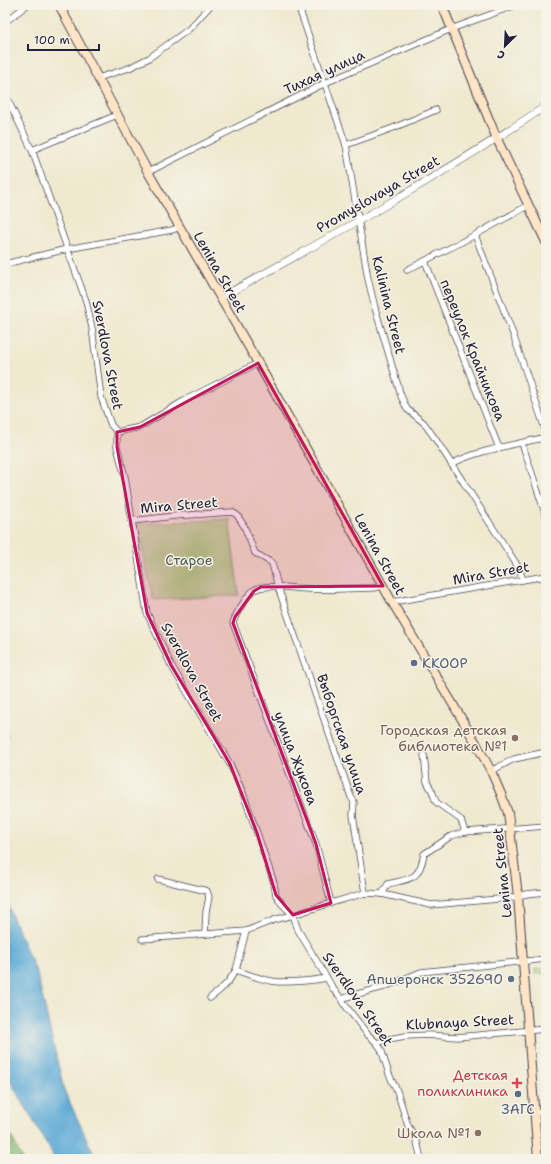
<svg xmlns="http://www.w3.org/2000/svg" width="551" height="1164" viewBox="0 0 551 1164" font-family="'Shantell Sans',sans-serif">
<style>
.green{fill:#abd987;stroke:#667e61}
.forest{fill:#88b974;stroke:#556e58}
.water{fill:#5eabd7;stroke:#406689}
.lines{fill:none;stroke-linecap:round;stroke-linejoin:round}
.minor-casing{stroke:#414051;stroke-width:7}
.tertiary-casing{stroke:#414051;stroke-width:8}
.secondary-casing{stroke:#414051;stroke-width:10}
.minor{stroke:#fff;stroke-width:5.5}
.tertiary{stroke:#fff;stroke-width:7}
.secondary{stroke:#ffe4c6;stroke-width:8}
.marked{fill:#c2185b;fill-opacity:0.2;stroke:#c2185b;stroke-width:3;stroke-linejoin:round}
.service-dot{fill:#5c6f8a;stroke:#f7f3e8;stroke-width:1.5}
.education-dot{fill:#8d6e63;stroke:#f7f3e8;stroke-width:1.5}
.health-dot{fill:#e0444e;stroke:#f7f3e8;stroke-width:1.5}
.labels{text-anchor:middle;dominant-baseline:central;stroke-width:3;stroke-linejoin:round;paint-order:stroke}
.street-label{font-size:14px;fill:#22223b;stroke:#f7f3e8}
.park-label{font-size:14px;fill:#4b5952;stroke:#f7f3e8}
.service-label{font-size:14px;fill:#4e5e75;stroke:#f7f3e8;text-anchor:start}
.education-label{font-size:14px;fill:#785e54;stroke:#f7f3e8;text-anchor:end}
.health-label{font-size:14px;fill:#be3a42;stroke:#f7f3e8;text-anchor:end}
</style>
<rect width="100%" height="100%" fill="#f7f3e8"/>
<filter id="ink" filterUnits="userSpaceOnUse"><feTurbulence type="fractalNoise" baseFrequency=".025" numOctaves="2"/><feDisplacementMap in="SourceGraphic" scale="8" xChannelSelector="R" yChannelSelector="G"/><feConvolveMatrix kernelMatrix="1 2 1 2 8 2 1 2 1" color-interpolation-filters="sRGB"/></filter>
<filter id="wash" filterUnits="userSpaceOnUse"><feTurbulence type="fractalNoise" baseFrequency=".012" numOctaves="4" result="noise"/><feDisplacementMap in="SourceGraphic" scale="16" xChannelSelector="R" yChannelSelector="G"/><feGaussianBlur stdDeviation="0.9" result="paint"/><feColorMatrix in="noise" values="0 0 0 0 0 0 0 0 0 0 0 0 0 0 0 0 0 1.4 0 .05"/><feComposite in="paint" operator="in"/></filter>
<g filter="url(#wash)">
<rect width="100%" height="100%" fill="#efe9cf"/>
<g class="green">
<path d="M229 519 239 595 153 600 137 524Z"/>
<path d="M546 968V973L535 974V969Z"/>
<path d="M541 1113H546V1159H545Z"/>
</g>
<path class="forest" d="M5 1122 22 1159H5Z"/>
<g class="water">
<path d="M5 731 7 734 6 796 5 805Z"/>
<path d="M5 890 11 914 37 974 64 1090 96 1159H54L52 1153 5 1072Z"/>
</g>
</g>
<g filter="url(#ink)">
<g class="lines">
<g class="minor-casing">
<g id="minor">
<path d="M298 5 346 145 368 279 375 308 401 396 407 409 424 423 434 437 519 568 523 580"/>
<path d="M5 22 27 5"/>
<path d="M98 78 129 68 149 58 189 29 211 5"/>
<path d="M5 94 32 150 86 301 92 328 101 397 111 425 117 432V447L125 477 147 613 171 665 230 764 243 793 257 833 274 883 276 895 282 904 293 915 298 930 334 990 342 999 345 1005 368 1035 376 1042 381 1049 389 1074 397 1091 408 1126 416 1138 421 1159"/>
<path d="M346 145 393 128 436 110"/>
<path d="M32 150 117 115"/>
<path d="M148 172 325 83 451 29 516 5"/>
<path d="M475 235 513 334 546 432"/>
<path d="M425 261 499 448"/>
<path d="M5 264 67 249 172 230 180 227"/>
<path d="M407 270 475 235 529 205"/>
<path d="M117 432 140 427 187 399 258 363"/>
<path d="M522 443 546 516"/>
<path d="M451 464C481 449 515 445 546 437"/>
<path d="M132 521 175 516 232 512 237 515 244 526 255 553 272 563 278 587 351 797 354 802 353 815 365 893"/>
<path d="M392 602 546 576"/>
<path d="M424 755 427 782 432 791 436 802 461 820 465 832"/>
<path d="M491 771 514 759 546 752"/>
<path d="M158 879 207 891 209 897 206 912 205 934"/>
<path d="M382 894 388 884C411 878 419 881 424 854L451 836 465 832 546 826"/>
<path d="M331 903 316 844 233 623C235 615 247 595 254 590 265 583 295 589 309 589 330 590 352 588 373 588L383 586"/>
<path d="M142 939 246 931 274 920 293 915 331 903 365 893 382 894 431 905 510 898 526 894 546 892"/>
<path d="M236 970C249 975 265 981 279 982 295 982 311 981 327 978"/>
<path d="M210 998 220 990 228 982 236 970 246 931"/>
<path d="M342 999 350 996 384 987 421 972 546 959"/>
<path d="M377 1043 388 1039 406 1036 430 1035 457 1037 546 1029"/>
<path d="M534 1113 546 1112"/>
</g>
</g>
<g class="tertiary-casing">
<path id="tertiary" d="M220 298C331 237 441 176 546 106"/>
</g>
<g class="secondary-casing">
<g id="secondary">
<path d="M59 5 148 172 258 363 392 602 476 743 491 771 501 794 508 813 510 829 518 896 538 1159"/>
<path d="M442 5 497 139 546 242"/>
</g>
</g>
<use href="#minor" class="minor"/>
<use href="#tertiary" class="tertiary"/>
<use href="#secondary" class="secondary"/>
</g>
</g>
<path class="marked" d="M258 363 383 586 261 587 254 591 235 617 233 623 316 844 331 903 293 915 276 895 257 833 230 764 171 665 147 613 117 447V432L140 427Z"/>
<g class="service-dot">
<circle cx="414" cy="663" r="4"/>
<circle cx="511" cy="979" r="4"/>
<circle cx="518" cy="1094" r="4"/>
</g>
<g class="education-dot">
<circle cx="515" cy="738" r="4"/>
<circle cx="478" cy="1133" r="4"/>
</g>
<path class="health-dot" d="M515 1077h4v4h4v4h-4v4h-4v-4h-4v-4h4z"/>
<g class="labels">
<g class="street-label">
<text transform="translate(324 72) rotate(-25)">Тихая улица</text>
<text transform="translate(378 194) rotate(-30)">Promyslovaya Street</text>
<text transform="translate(220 272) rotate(60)">Lenina Street</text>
<text transform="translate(389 305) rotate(76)">Kalinina Street</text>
<text transform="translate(473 350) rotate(68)">переулок Крайникова</text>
<text transform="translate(108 355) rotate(79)">Sverdlova Street</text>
<text transform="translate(179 505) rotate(-5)">Mira Street</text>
<text transform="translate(380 554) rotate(61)">Lenina Street</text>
<text transform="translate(491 573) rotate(-10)">Mira Street</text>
<text transform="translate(192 672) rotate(61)">Sverdlova Street</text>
<text transform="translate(342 734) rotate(71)">Выборгская улица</text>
<text transform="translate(296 758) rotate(69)">улица Жукова</text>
<text transform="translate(502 873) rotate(-96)">Lenina Street</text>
<text transform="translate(358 999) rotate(55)">Sverdlova Street</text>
<text transform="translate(460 1022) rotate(-3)">Klubnaya Street</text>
</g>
<g class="park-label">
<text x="189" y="560">Старое</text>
</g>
<g class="service-label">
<text x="422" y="663">ККООР</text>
<text x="503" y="979" text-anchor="end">Апшеронск 352690</text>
<text x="518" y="1109" text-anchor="middle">ЗАГС</text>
</g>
<g class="education-label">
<text x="507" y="730">Городская детская<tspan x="507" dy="16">библиотека №1</tspan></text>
<text x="470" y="1133">Школа №1</text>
</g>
<g class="health-label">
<text x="508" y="1075">Детская<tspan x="508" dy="16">поликлиника</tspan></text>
</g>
</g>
<rect width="551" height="1164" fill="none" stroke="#f7f3e8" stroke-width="20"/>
<g transform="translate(505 46) rotate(204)" stroke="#f7f3e8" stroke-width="3" paint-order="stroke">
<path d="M0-3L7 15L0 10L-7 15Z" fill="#22223b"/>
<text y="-6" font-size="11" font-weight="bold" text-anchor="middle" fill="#22223b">С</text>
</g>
<path d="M28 44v6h71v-6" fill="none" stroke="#22223b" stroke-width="2"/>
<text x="34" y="44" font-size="12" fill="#22223b" stroke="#f7f3e8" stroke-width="3" paint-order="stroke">100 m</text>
</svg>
